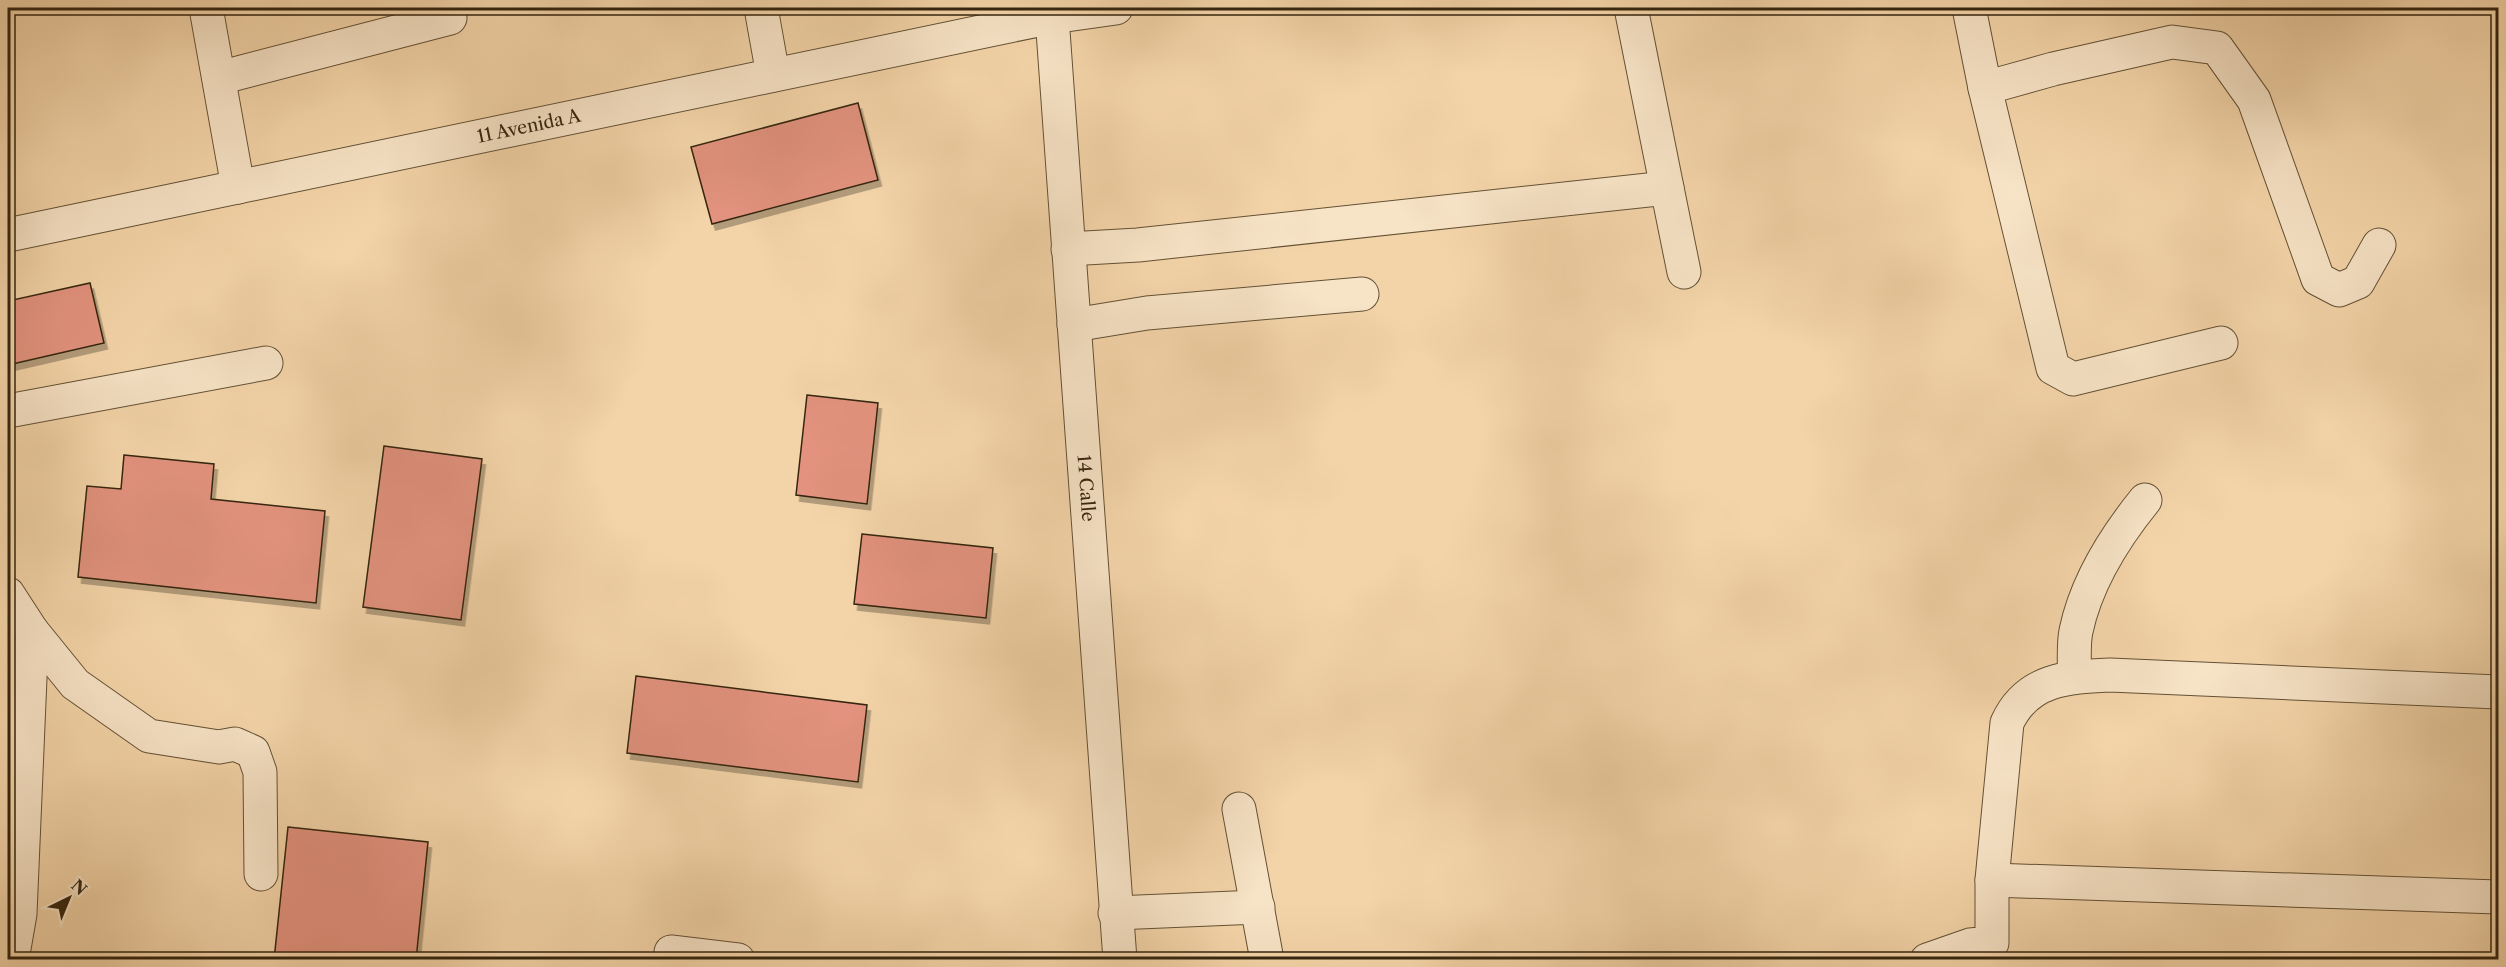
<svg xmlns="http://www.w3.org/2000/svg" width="2506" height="967" viewBox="0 0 2506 967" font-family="'Libre Caslon Text',serif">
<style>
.building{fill:#e2927e;stroke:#34250f;stroke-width:1.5;filter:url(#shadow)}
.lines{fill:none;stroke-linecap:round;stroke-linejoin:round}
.minor-casing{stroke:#645135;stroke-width:35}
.minor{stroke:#f7e3c6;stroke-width:33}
.labels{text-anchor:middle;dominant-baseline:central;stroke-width:6;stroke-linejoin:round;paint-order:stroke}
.street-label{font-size:18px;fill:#34250f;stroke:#f7e3c6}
</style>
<defs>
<filter id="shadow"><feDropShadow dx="3.5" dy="6" stdDeviation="0" flood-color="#0004"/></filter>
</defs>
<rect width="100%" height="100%" fill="#f3d4a8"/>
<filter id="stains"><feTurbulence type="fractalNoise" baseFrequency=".00333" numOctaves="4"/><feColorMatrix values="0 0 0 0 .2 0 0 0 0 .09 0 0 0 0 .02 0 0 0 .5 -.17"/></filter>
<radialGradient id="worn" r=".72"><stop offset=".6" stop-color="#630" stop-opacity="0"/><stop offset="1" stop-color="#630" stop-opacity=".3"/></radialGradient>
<g class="building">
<path d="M858 103 878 180 712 224 691 147Z"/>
<path d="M90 283 104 343 8 365V301Z"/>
<path d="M807 395 878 403 867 504 796 495Z"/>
<path d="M384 446 482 459 461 620 363 607Z"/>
<path d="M124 455 214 464 211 499 325 511 316 603 78 577 87 486 121 489Z"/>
<path d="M862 534 993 548 986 618 854 604Z"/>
<path d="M636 676 867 705 858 782 627 753Z"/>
<path d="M288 827 428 842 416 960H274Z"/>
</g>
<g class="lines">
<g class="minor-casing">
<g id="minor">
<path d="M206 8 238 187"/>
<path d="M761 8 773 75"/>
<path id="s1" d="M1049 8 1052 17 1120 960"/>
<path d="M1631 8 1667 188"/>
<path d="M1969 8 1985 88 2053 69 2172 42 2217 48 2254 100 2318 279 2339 290 2358 282 2379 245"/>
<path d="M219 78 450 18"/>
<path d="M1985 88 2053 368 2073 379 2221 343"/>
<path id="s2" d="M8 235 1052 17 1116 8"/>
<path d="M1068 249 1138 245 1667 188 1684 272"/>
<path d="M1074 325 1147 313 1362 294"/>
<path d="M8 411 266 363"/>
<path d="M8 594 32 631 75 684 149 736 219 747 235 744 253 752 260 772 261 874"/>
<path d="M2074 677C2075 662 2073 645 2076 631 2086 583 2115 537 2145 500"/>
<path d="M1239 809 1267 960"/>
<path d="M1992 880 2498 897"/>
<path d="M1115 913 1258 907"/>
<path d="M671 952 738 960"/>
<path d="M12 960 20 914 32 631"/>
<path d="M1927 960 1970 945 1992 943V880L2007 723C2027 679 2067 677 2110 675L2498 692"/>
</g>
</g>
<use href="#minor" class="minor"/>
</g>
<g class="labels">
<g class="street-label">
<text stroke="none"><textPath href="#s2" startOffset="532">11 Avenida A</textPath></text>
<text stroke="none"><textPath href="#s1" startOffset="482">14 Calle</textPath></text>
</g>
</g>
<rect width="2506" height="967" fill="none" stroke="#f3d4a8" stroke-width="30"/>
<rect x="9" y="9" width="2488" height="949" fill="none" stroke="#34250f" stroke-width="3"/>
<rect x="15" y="15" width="2476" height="937" fill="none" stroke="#34250f" stroke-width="1.5"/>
<g transform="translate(69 898) rotate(43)" stroke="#f7e3c6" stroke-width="4.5" paint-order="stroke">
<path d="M0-4.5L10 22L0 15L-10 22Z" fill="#34250f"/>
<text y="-9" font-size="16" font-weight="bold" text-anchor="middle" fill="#34250f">N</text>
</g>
<rect width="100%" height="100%" filter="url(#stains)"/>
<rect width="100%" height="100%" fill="url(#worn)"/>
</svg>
